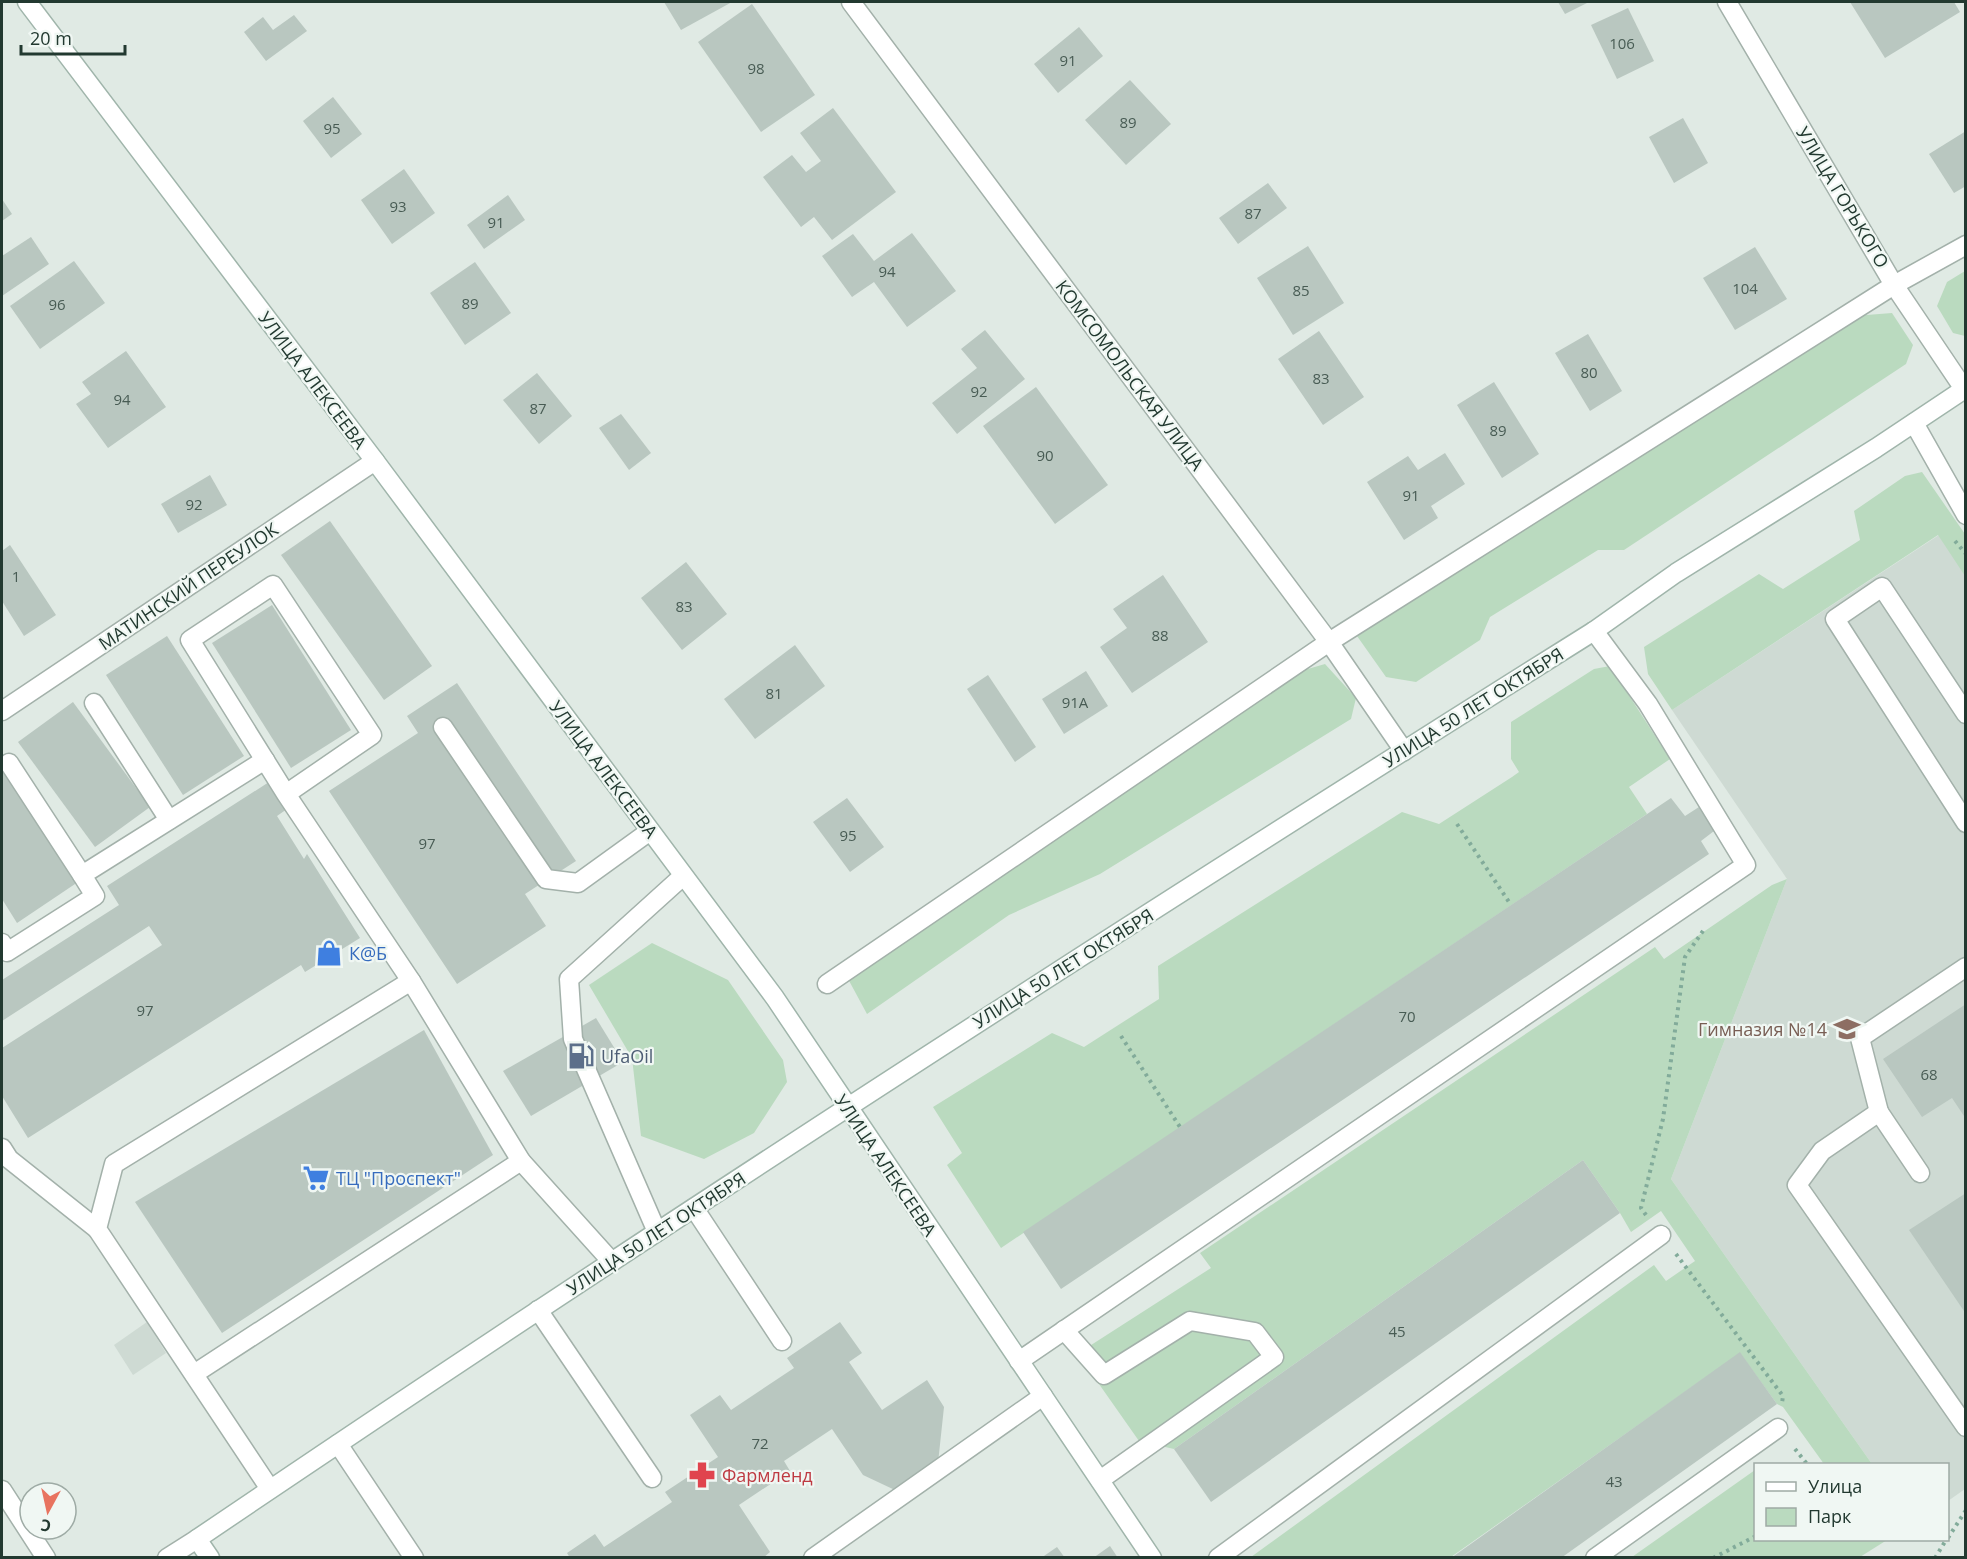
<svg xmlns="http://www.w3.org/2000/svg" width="1967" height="1559" viewBox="0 0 1967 1559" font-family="'Open Sans',sans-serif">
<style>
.built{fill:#cedad3}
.green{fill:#badabf}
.building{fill:#b9c7c0}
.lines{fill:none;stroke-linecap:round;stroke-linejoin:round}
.service-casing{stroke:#a3b1aa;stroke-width:21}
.minor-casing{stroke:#a3b1aa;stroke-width:21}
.tertiary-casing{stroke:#a3b1aa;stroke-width:21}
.secondary-casing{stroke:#a0b5ab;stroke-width:21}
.path{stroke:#82ab9a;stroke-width:4;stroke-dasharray:3 4.5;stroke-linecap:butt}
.service{stroke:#fff;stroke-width:18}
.minor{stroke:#fff;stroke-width:18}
.tertiary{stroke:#fff;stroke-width:18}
.secondary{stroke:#fff;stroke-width:18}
.labels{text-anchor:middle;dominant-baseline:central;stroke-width:4.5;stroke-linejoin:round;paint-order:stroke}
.number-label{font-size:15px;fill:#485c54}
.street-label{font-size:18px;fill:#223930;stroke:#f0f7f3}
.shop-label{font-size:18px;fill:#366cbe;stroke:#f0f7f3;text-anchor:start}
.education-label{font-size:18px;fill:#785e54;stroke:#f0f7f3;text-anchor:end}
.service-label{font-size:18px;fill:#4e5e75;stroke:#f0f7f3;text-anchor:start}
.health-label{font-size:18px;fill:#be3a42;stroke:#f0f7f3;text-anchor:start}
</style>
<rect width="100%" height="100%" fill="#e0eae4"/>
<g class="built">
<path d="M1939 535 1966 576 1965 1489 1948 1501V1464H1872L1671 1179 1787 879 1672 710Z"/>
<path d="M147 1322 166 1353 133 1375 114 1345Z"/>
</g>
<g class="green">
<path d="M1965 271V336L1953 333 1937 306 1947 282Z"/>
<path d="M1892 313 1913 345 1906 364 1624 550H1598L1490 617 1480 640 1416 682 1386 677 1357 636 1854 316Z"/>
<path d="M1922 472 1965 534V576L1938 535 1672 710 1648 674 1644 647 1759 574 1783 589 1860 540 1854 511 1905 476Z"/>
<path d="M1325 664 1356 698 1351 719 1100 874 1009 915 867 1014 847 977 1294 673Z"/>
<path d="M1610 666 1670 759 1629 787 1647 814 1001 1248 947 1165 962 1153 933 1107 1052 1033 1084 1047 1159 999 1158 966 1402 812 1439 824 1512 777 1519 772 1511 759V722L1594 669Z"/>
<path d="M1787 879 1671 1179 1872 1464H1824L1783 1407 1777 1404 1740 1353 1451 1557H1251L1654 1265 1666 1281 1695 1261 1661 1211 1631 1232 1620 1213 1583 1160 1174 1449 1139 1441 1080 1357 1088 1347 1211 1268 1200 1253 1655 947 1664 959 1772 885Z"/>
<path d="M652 943 728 980 783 1060 787 1082 754 1133 704 1159 641 1136 632 1058 589 985Z"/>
<path d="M1755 1470 1756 1540H1887L1860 1557H1632Z"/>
</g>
<g class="building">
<path d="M664 2H732L681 30Z"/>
<path d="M1558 2H1589L1565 14Z"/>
<path d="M1850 2H1954L1960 12 1885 58Z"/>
<path d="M752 4 815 95 761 132 698 42Z"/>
<path d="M1628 8 1654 61 1617 79 1591 25Z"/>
<path d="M294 15 307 31 266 61 244 32 263 17 273 30Z"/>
<path d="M1079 27 1103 56 1058 93 1034 64Z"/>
<path d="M1130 80 1171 124 1126 165 1085 120Z"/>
<path d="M333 97 362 134 331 158 303 121Z"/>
<path d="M833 108 896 192 832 240 814 217 801 227 763 177 792 155 806 172 821 161 800 133Z"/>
<path d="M1683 118 1708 163 1674 183 1649 137Z"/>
<path d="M1966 131V186L1954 193 1929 154Z"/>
<path d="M404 169 435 213 392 244 361 200Z"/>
<path d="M1268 183 1287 208 1238 244 1219 218Z"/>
<path d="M508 195 525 220 484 249 467 225Z"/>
<path d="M2 199 12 214 2 221Z"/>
<path d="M912 233 956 291 907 327 874 282 852 297 822 256 853 234 874 261Z"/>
<path d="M31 237 49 264 2 296V256Z"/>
<path d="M1308 246 1344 303 1293 335 1257 278Z"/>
<path d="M1755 247 1787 299 1735 330 1703 278Z"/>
<path d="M74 261 105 303 40 349 10 306Z"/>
<path d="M475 262 511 313 465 345 430 293Z"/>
<path d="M985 330 1025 379 957 434 932 403 977 368 961 349Z"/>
<path d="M1319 331 1364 397 1323 425 1278 359Z"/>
<path d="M1588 334 1622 391 1590 411 1555 353Z"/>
<path d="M126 351 166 407 108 448 76 404 91 394 82 382Z"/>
<path d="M537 373 572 416 539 444 503 400Z"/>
<path d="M1494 382 1539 454 1502 478 1457 405Z"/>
<path d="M1036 387 1108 485 1055 524 983 426Z"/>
<path d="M621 414 651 453 629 470 599 428Z"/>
<path d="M1445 453 1465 484 1431 506 1438 518 1404 540 1367 482 1408 456 1418 470Z"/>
<path d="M210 475 227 505 178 533 161 504Z"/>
<path d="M330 521 432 666 384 700 281 555Z"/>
<path d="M10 545 56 615 24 636 2 601V551Z"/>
<path d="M686 562 727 614 682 650 641 598Z"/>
<path d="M1163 575 1208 642 1132 693 1100 647 1127 628 1113 609Z"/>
<path d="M272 605 351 730 291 768 212 643Z"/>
<path d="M167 636 244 756 183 795 106 675Z"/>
<path d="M795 645 825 686 755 739 724 699Z"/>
<path d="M1086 671 1108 706 1064 734 1042 699Z"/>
<path d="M988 675 1036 747 1015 762 967 689Z"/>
<path d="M457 683 576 861 525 894 546 926 457 984 329 791 418 733 407 716Z"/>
<path d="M73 702 150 807 95 847 18 742Z"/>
<path d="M2 766 78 882 17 923 2 899Z"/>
<path d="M269 782 287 809 277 816 304 859 307 854 360 938 305 972 301 965 28 1138 2 1096V1048L162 945 149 926 2 1021V980L119 905 107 886Z"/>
<path d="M847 798 884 847 850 872 813 822Z"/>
<path d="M1671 798 1685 816 1699 807 1714 831 1701 841 1709 854 1061 1289 1023 1232Z"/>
<path d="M1966 1004V1119L1952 1098 1922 1117 1883 1059Z"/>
<path d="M596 1018 623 1062 531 1116 503 1071Z"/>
<path d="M424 1030 493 1155 222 1333 135 1202Z"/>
<path d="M1583 1160 1620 1213 1211 1502 1174 1449Z"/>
<path d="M1966 1193V1314L1909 1230Z"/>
<path d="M840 1322 862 1353 849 1362 882 1410 927 1380 944 1407 938 1463 897 1491 863 1475 832 1429 784 1461 790 1471 739 1505 770 1552 763 1558H570L567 1553 595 1534 604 1547 672 1502 665 1492 718 1457 690 1415 720 1395 731 1410 794 1368 787 1358Z"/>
<path d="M1740 1352 1777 1404 1561 1558H1451Z"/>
<path d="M1110 1546 1118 1558H1093Z"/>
<path d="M1057 1547 1065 1558H1041Z"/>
</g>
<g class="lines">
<g class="service-casing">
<g id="service">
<path d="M1914 423 1966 515"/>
<path d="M94 703 169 820"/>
<path d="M1966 714 1882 587 1835 619 1966 823"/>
<path d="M443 727 546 879 578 883 650 831"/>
<path d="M9 763 82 875"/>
<path d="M2 943 7 952 95 896 82 875 265 760"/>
<path d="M411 981 521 1161 612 1262"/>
<path d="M827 984 1329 642 1894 285 1966 245"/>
<path d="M1879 1112 1860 1038 1966 967"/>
<path d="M2 1148 9 1159 97 1229"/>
<path d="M1920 1173 1879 1112 1822 1151 1797 1185 1966 1427"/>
<path d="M694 1208 782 1341"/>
<path d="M657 1232 573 1039 569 979 683 876"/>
<path d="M538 1310 652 1478"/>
<path d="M1064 1330 1104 1375 1190 1321 1255 1332 1274 1357 1100 1480"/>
<path d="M1019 1361 1746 865 1648 704 1594 631"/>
<path d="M194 1374 521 1161"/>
<path d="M338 1444 414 1558"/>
<path d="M270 1489 97 1229 114 1164 411 981 286 794 190 640 273 585 372 735 286 794"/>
<path d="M813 1558 1043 1396"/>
<path d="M1218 1558 1661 1235"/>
<path d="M1595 1558 1778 1428"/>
</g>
</g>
<g class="minor-casing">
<g id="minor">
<path d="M851 2 1329 642 1404 751"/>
<path d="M1727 2 1894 285 1964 389"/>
<path d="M2 711 375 461"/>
<path d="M2 1490 46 1558"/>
</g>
</g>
<g class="tertiary-casing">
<path id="tertiary" d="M167 1558 197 1539"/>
</g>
<g class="secondary-casing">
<g id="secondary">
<path d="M27 2 375 461 775 998 1152 1558"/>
<path d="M210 1558 197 1539C657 1227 1124 926 1594 631L1676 573 1876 448 1966 388"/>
</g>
</g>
<g class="path">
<path d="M1955 541 1966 554"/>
<path d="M1457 824 1511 905"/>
<path d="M1121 1036 1180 1127"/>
<path d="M1646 1215 1641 1208 1663 1119 1685 957 1705 928"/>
<path d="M1676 1254 1783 1396 1782 1403"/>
<path d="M1795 1449 1807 1464"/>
<path d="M1948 1538 1966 1510"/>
<path d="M1713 1558 1756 1536"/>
<path d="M1935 1558 1946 1540"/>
</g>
<use href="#service" class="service"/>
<use href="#minor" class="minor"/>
<use href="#tertiary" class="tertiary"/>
<use href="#secondary" class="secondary"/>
</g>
<defs>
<g id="shop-bare" transform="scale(2.07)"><path d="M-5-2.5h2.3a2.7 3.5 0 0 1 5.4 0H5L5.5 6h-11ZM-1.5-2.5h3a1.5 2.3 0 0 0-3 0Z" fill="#3f7fe0" stroke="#f0f7f3" stroke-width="2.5" paint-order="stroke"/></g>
<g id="school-bare" transform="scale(2.07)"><path d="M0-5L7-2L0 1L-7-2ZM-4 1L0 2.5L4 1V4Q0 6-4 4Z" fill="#8d6e63" stroke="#f0f7f3" stroke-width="2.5" paint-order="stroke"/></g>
<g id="fuel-bare" transform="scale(2.07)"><path d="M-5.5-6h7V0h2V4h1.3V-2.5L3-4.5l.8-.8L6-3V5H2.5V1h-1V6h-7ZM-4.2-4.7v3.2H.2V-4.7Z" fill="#5c6f8a" stroke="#f0f7f3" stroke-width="2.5" paint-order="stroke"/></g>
<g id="supermarket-bare" transform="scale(2.07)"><path d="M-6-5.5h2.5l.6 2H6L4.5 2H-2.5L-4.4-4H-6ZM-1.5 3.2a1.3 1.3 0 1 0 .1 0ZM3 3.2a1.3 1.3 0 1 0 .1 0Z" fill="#3f7fe0" stroke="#f0f7f3" stroke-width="2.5" paint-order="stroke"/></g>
<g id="pharmacy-bare" transform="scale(2.07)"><path d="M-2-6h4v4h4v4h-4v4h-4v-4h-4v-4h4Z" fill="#e0444e" stroke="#f0f7f3" stroke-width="2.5" paint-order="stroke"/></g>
</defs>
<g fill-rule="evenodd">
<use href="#shop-bare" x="329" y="953"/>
<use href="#school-bare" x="1847" y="1029"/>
<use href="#fuel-bare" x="581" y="1056"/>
<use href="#supermarket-bare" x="316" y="1178"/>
<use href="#pharmacy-bare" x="702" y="1475"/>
</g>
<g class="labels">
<g class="number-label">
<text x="1622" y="43">106</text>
<text x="1068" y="60">91</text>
<text x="756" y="68">98</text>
<text x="1128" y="122">89</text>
<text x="332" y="128">95</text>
<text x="398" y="206">93</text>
<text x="1253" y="213">87</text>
<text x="496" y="222">91</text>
<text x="887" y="271">94</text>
<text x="1745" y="288">104</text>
<text x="1301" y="290">85</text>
<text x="470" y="303">89</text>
<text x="57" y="304">96</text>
<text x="1589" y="372">80</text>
<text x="1321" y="378">83</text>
<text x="979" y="391">92</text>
<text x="122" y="399">94</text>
<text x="538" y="408">87</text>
<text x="1498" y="430">89</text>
<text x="1045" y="455">90</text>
<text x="1411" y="495">91</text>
<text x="194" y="504">92</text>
<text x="16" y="576">1</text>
<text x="684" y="606">83</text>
<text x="1160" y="635">88</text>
<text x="774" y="693">81</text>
<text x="1075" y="702">91А</text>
<text x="848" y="835">95</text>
<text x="427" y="843">97</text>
<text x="145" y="1010">97</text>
<text x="1407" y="1016">70</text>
<text x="1929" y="1074">68</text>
<text x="1397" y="1331">45</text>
<text x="760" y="1443">72</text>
<text x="1614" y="1481">43</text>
</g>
<g class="street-label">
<text transform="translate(1843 197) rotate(59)">УЛИЦА ГОРЬКОГО</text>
<text transform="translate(1130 375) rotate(53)">КОМСОМОЛЬСКАЯ УЛИЦА</text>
<text transform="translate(313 380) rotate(53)">УЛИЦА АЛЕКСЕЕВА</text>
<text transform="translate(188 586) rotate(-34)">МАТИНСКИЙ ПЕРЕУЛОК</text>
<text transform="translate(1473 707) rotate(-32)">УЛИЦА 50 ЛЕТ ОКТЯБРЯ</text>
<text transform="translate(604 769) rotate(53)">УЛИЦА АЛЕКСЕЕВА</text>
<text transform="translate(1063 968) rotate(-32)">УЛИЦА 50 ЛЕТ ОКТЯБРЯ</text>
<text transform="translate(886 1165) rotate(56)">УЛИЦА АЛЕКСЕЕВА</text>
<text transform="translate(656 1233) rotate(-33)">УЛИЦА 50 ЛЕТ ОКТЯБРЯ</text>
</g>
<g class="shop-label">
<text x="349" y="953">К@Б</text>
<text x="336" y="1178">ТЦ "Проспект"</text>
</g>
<g class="education-label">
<text x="1827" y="1029">Гимназия №14</text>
</g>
<g class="service-label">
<text x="601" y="1056">UfaOil</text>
</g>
<g class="health-label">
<text x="722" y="1475">Фармленд</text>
</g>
</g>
<rect width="1967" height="1559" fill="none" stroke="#223930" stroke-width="6"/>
<rect x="1754" y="1463" width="195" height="78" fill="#f0f7f3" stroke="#9eaba5" stroke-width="1.5"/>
<rect x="1766" y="1482" width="30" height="9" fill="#ffffff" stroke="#9eaba5" stroke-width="1.5"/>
<text x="1808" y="1493" font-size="18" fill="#223930">Улица</text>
<rect x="1766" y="1508" width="30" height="18" fill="#badabf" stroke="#9eaba5" stroke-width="1.5"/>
<text x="1808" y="1523" font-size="18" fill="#223930">Парк</text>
<g transform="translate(48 1511) rotate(188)"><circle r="28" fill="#f0f7f3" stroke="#9eaba5" stroke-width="1.5"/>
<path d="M0-4.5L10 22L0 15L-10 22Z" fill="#e8735f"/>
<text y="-9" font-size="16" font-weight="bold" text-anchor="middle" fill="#223930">С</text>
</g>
<path d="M21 45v9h104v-9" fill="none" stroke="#223930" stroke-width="3"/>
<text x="30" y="45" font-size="18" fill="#223930" stroke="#f0f7f3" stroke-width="4.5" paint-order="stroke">20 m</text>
</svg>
